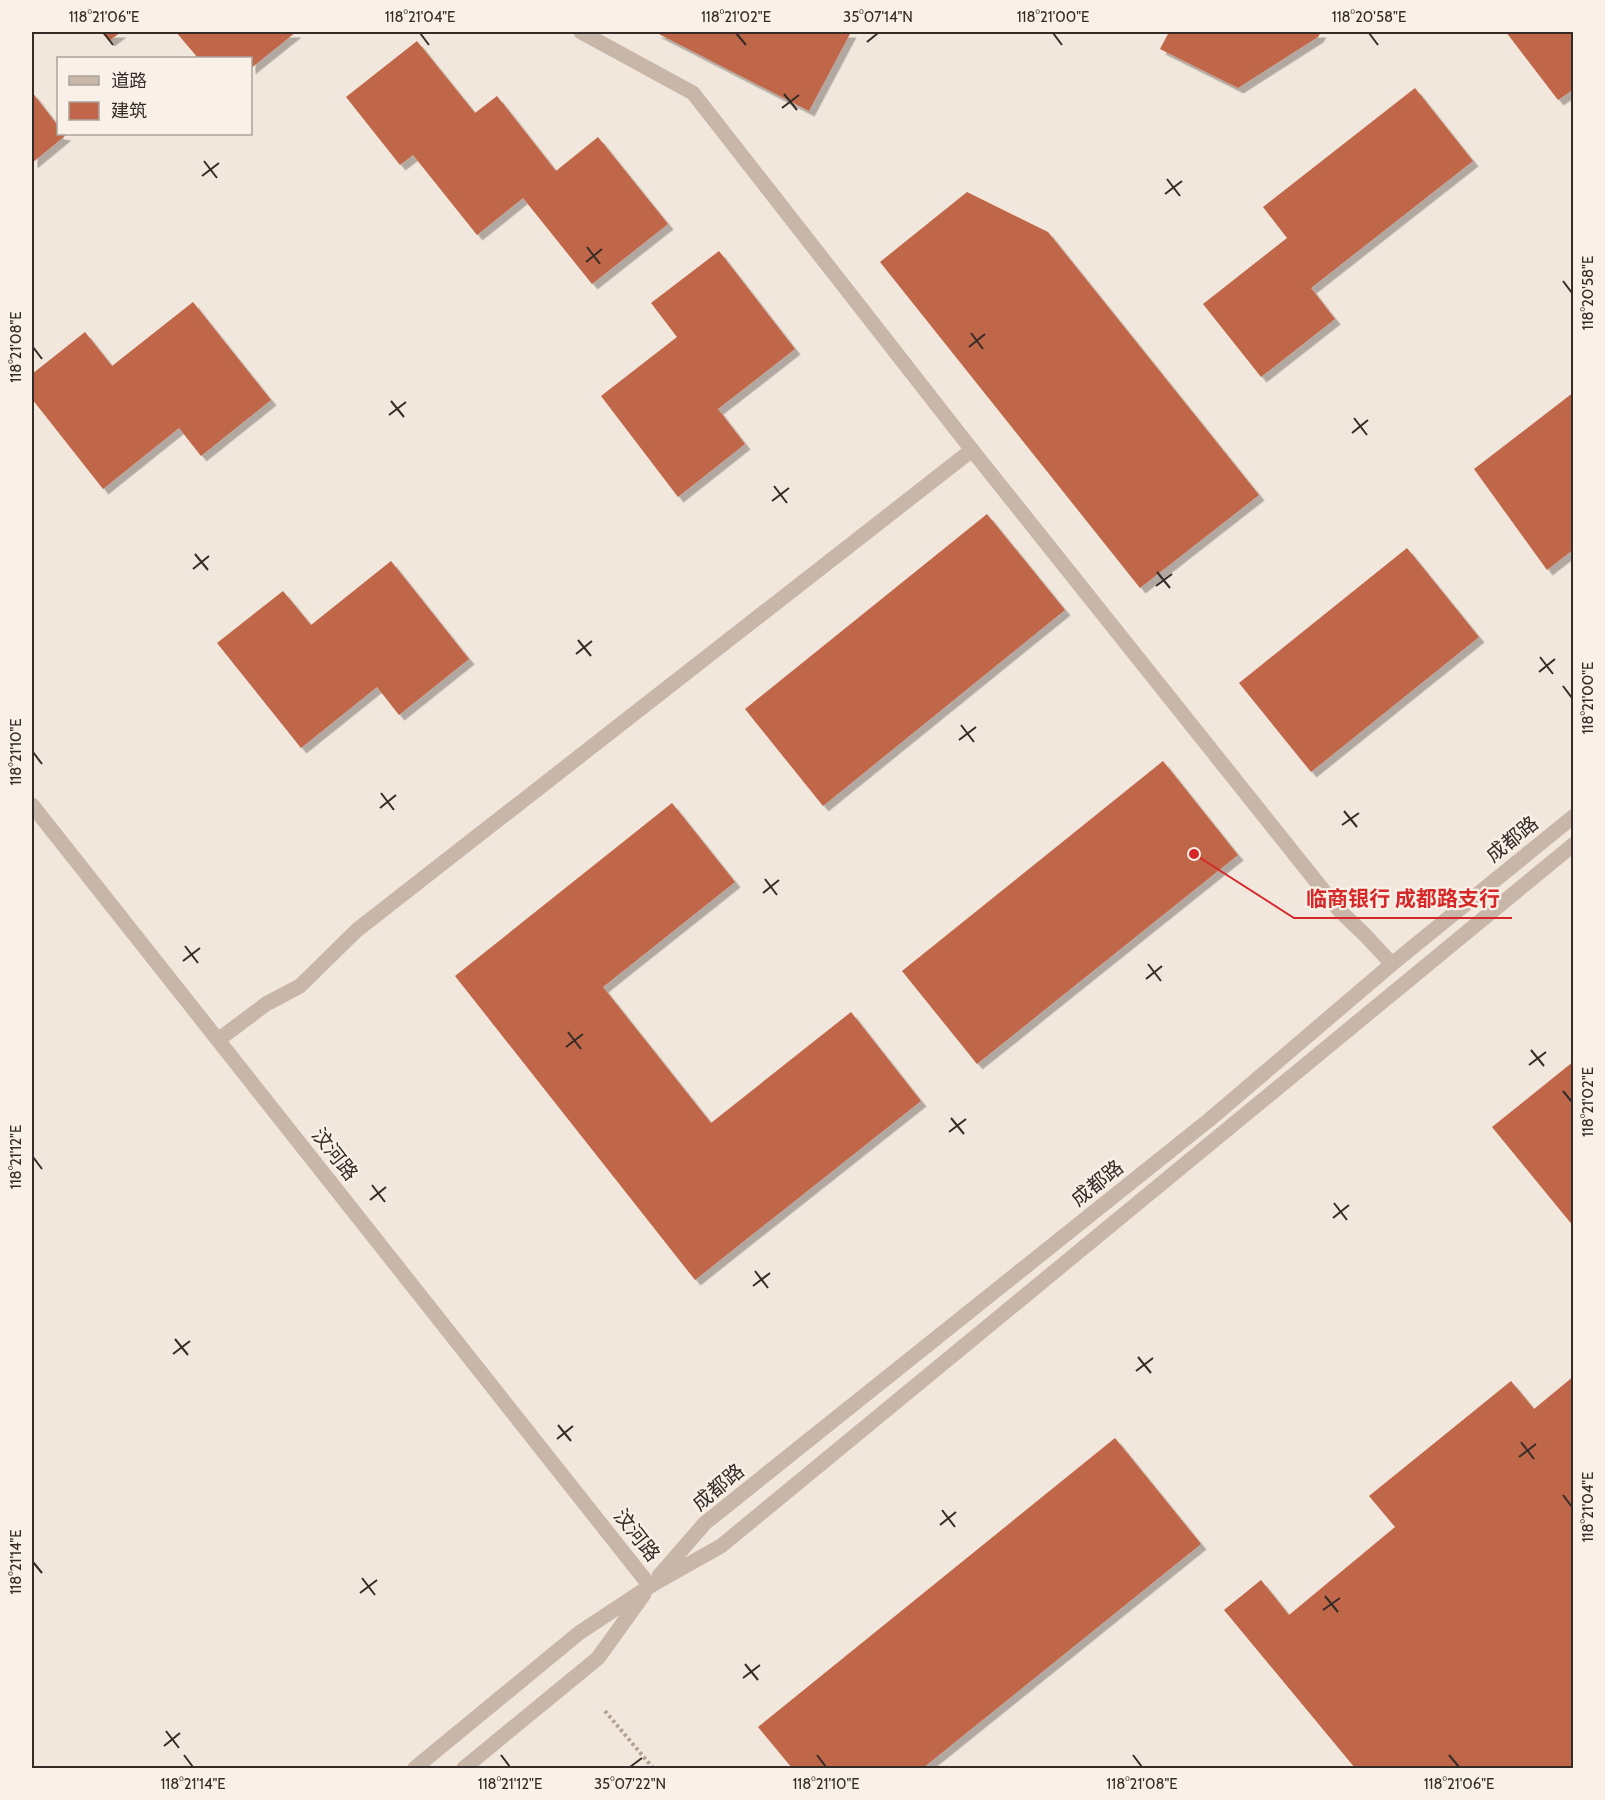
<svg xmlns="http://www.w3.org/2000/svg" width="1605" height="1800" viewBox="0 0 1605 1800" font-family="Cabin,'Noto Sans SC',sans-serif">
<style>
.building{fill:#c0664a;filter:url(#shadow)}
.lines{fill:none;stroke-linecap:round;stroke-linejoin:round}
.path{stroke:#b4a192;stroke-width:4;stroke-dasharray:3 3;stroke-linecap:butt}
.minor{stroke:#c8b6a8;stroke-width:15}
.ticks{fill:none;stroke:#352c28;stroke-width:2}
.labels{text-anchor:middle;dominant-baseline:central;stroke-width:4.5;stroke-linejoin:round;paint-order:stroke}
.street-label{font-size:20px;fill:#352c28;stroke:#f9f1e8}
.leader{fill:none;stroke:#d62828;stroke-width:2}
.callout-dot{fill:#d62828;stroke:#f9f1e8;stroke-width:2}
.callout-label{font-size:21px;text-anchor:middle;font-weight:bold;fill:#d62828;stroke:#f9f1e8;stroke-width:4.5;stroke-linejoin:round;paint-order:stroke}
.neatline{fill:none;stroke:#352c28;stroke-width:2}
.ticks-label{font-size:15px;text-anchor:middle;fill:#352c28}
</style>
<defs>
<filter id="shadow"><feDropShadow dx="5.5" dy="5.5" stdDeviation="0" flood-color="#0004"/></filter>
</defs>
<rect width="100%" height="100%" fill="#f1e7dc"/>
<g class="building">
<path d="M101 32H121L109 41Z"/>
<path d="M176 32H296L250 69V58H198Z"/>
<path d="M655 32H851L809 111Z"/>
<path d="M1169 32H1321L1318 37 1238 88 1160 49Z"/>
<path d="M1506 32H1574V89L1558 100Z"/>
<path d="M417 41 475 113 497 96 556 171 598 137 668 224 592 284 523 198 477 235 413 155 400 165 346 97Z"/>
<path d="M1415 88 1473 161 1311 288 1335 319 1261 377 1203 304 1287 238 1263 207Z"/>
<path d="M32 92 58 126V134L66 135 32 163Z"/>
<path d="M967 192 1048 232 1259 495 1140 588 880 262Z"/>
<path d="M719 251 795 349 718 409 745 444 678 497 601 396 677 337 651 303Z"/>
<path d="M193 302 271 400 201 456 179 428 103 489 32 399V374L85 332 112 366Z"/>
<path d="M1574 392V549L1547 570 1474 469Z"/>
<path d="M987 514 1065 610 823 806 745 709Z"/>
<path d="M1407 548 1479 637 1311 772 1239 683Z"/>
<path d="M391 561 469 659 399 715 377 687 301 748 217 643 283 591 311 625Z"/>
<path d="M1163 761 1238 855 977 1064 902 971Z"/>
<path d="M672 803 735 882 603 987 711 1123 851 1012 921 1101 695 1280 455 976Z"/>
<path d="M1574 1061V1227L1492 1127Z"/>
<path d="M1574 1376V1768H1355L1224 1610 1261 1580 1289 1615 1395 1527 1369 1496 1511 1381 1534 1409Z"/>
<path d="M1115 1438 1201 1544 923 1768H792L758 1727Z"/>
</g>
<g class="lines">
<path class="path" d="M605 1711 653 1768"/>
<g class="minor">
<path d="M581 32 693 93 972 450 1339 910 1365 935 1392 964"/>
<path d="M32 805 650 1586"/>
<path d="M218 1040 266 1004 300 986 357 930 972 450"/>
<path d="M659 1576 705 1523 1209 1120 1392 964 1574 816"/>
<path d="M415 1768 579 1633 650 1586 721 1546 1574 844"/>
<path d="M464 1768 598 1658 644 1594"/>
</g>
</g>
<path class="ticks" d="M104 33 113 45M420 33 429 45M736 33 746 45M1053 33 1062 45M1369 33 1378 45M867 42 878 33M784 94 797 110M782 108 799 95M204 161 217 178M202 176 219 163M1167 179 1180 196M1165 194 1182 181M587 247 600 264M586 262 602 249M1563 281 1572 293M971 333 983 349M33 347 42 359M969 347 985 334M391 401 404 417M389 415 406 402M1354 418 1367 435M1352 433 1368 420M774 486 787 503M772 501 789 488M195 554 208 570M193 569 209 556M1157 572 1170 588M1156 586 1172 574M578 640 591 656M576 654 592 641M1540 657 1553 674M1539 672 1555 659M1563 686 1572 698M961 725 974 742M959 740 976 727M33 752 42 764M381 793 394 810M380 808 396 795M1344 811 1357 827M1342 825 1359 813M765 879 777 895M763 893 779 880M185 946 198 963M183 961 200 948M1148 964 1161 981M1146 979 1162 966M568 1032 581 1049M566 1047 583 1034M1531 1050 1544 1066M1529 1065 1546 1052M1563 1091 1572 1102M951 1118 964 1134M949 1132 966 1119M33 1157 42 1169M372 1185 385 1202M370 1200 386 1187M1334 1203 1347 1220M1333 1218 1349 1205M755 1271 768 1288M753 1286 770 1273M175 1339 188 1355M173 1354 190 1341M1138 1357 1151 1373M1136 1371 1153 1358M558 1425 571 1441M557 1439 573 1426M1521 1442 1534 1459M1519 1457 1536 1444M1563 1495 1572 1507M942 1510 955 1527M940 1525 956 1512M33 1562 42 1573M362 1578 375 1595M360 1593 377 1580M1325 1596 1338 1612M1323 1610 1340 1598M745 1664 758 1680M743 1678 760 1665M166 1731 179 1748M164 1746 180 1733M184 1755 193 1767M501 1755 510 1767M817 1755 826 1767M1133 1755 1142 1767M1449 1755 1459 1767M630 1767 642 1758"/>
<g class="labels">
<g class="street-label">
<text transform="translate(1512 839) rotate(-39)">成都路</text>
<text transform="translate(335 1154) rotate(52)">汶河路</text>
<text transform="translate(1097 1183) rotate(-39)">成都路</text>
<text transform="translate(718 1487) rotate(-40)">成都路</text>
<text transform="translate(637 1535) rotate(52)">汶河路</text>
</g>
</g>
<path class="leader" d="M1194 854L1294 918H1512"/>
<circle class="callout-dot" cx="1194" cy="854" r="6"/>
<g class="callout-label">
<text x="1403" y="906">临商银行 成都路支行</text>
</g>
<rect width="1605" height="1800" fill="none" stroke="#f9f1e8" stroke-width="66"/>
<rect x="57" y="57" width="195" height="78" fill="#f9f1e8" stroke="#aba29b" stroke-width="1.5"/>
<rect x="69" y="76" width="30" height="9" fill="#c8b6a8" stroke="#aba29b" stroke-width="1.5"/>
<text x="111" y="87" font-size="18" fill="#352c28">道路</text>
<rect x="69" y="102" width="30" height="18" fill="#c0664a" stroke="#aba29b" stroke-width="1.5"/>
<text x="111" y="117" font-size="18" fill="#352c28">建筑</text>
<rect x="33" y="33" width="1539" height="1734" class="neatline"/>
<g class="ticks-label">
<text x="104" y="22">118°21'06"E</text>
<text x="420" y="22">118°21'04"E</text>
<text x="736" y="22">118°21'02"E</text>
<text x="878" y="22">35°07'14"N</text>
<text x="1053" y="22">118°21'00"E</text>
<text x="1369" y="22">118°20'58"E</text>
<text transform="translate(1588 293) rotate(-90)" y="5">118°20'58"E</text>
<text transform="translate(16 347) rotate(-90)" y="5">118°21'08"E</text>
<text transform="translate(1588 698) rotate(-90)" y="5">118°21'00"E</text>
<text transform="translate(16 752) rotate(-90)" y="5">118°21'10"E</text>
<text transform="translate(1588 1102) rotate(-90)" y="5">118°21'02"E</text>
<text transform="translate(16 1157) rotate(-90)" y="5">118°21'12"E</text>
<text transform="translate(1588 1507) rotate(-90)" y="5">118°21'04"E</text>
<text transform="translate(16 1562) rotate(-90)" y="5">118°21'14"E</text>
<text x="193" y="1789">118°21'14"E</text>
<text x="510" y="1789">118°21'12"E</text>
<text x="630" y="1789">35°07'22"N</text>
<text x="826" y="1789">118°21'10"E</text>
<text x="1142" y="1789">118°21'08"E</text>
<text x="1459" y="1789">118°21'06"E</text>
</g>
</svg>
